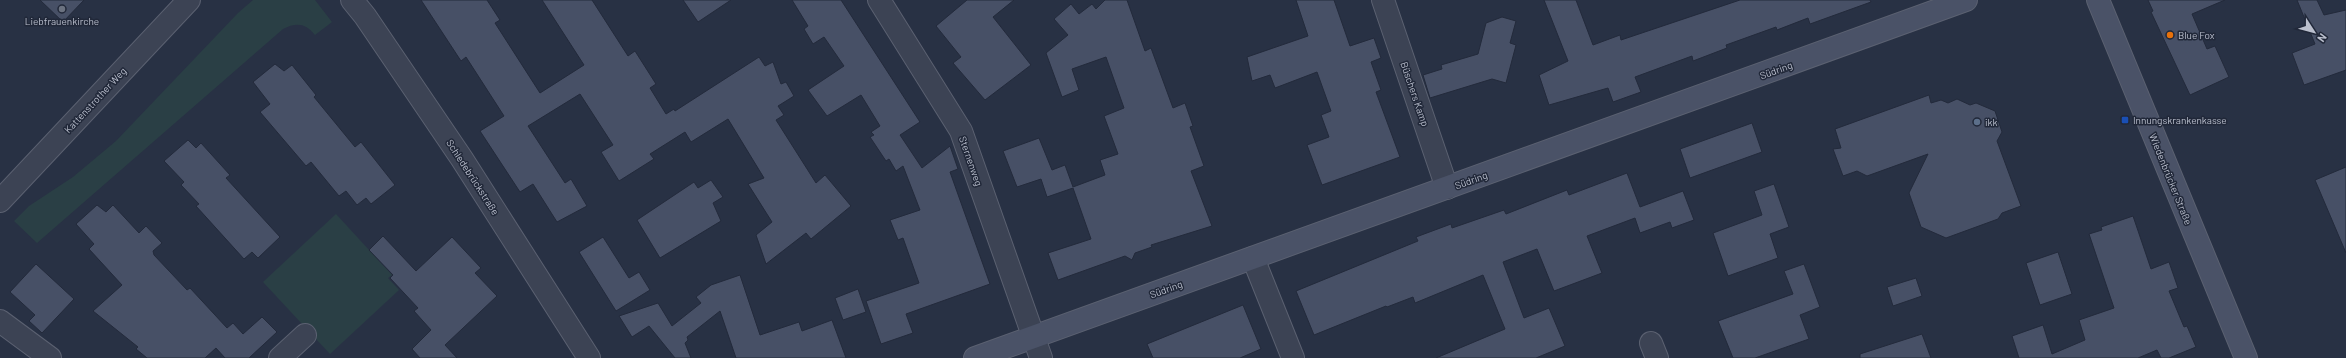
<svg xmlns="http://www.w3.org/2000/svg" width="2346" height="358" viewBox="0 0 2346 358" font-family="Barlow,sans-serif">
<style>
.green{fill:#2a3f45}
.building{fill:#475066;stroke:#232a3b}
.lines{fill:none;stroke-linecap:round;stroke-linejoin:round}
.street-casing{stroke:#5b6171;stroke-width:24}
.secondary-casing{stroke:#5b6171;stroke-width:24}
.street{stroke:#3c4354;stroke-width:22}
.secondary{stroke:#4a5267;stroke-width:22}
.worship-dot{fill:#6b7280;stroke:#212839;stroke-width:1.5}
.food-dot{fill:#e8710a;stroke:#212839;stroke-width:1.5}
.transit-dot{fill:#1a4fb4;stroke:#212839;stroke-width:1.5}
.service-dot{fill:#5c6f8a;stroke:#212839;stroke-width:1.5}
.labels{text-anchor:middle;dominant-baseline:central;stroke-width:3;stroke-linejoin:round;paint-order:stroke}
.poi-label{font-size:10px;fill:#babfcd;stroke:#212839;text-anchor:start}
.street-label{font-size:10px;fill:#babfcd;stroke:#212839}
</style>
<rect width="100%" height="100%" fill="#283144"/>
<g class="green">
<path d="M253 0H315L332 22 315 35C306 23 296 22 283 29L37 243 14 221 29 206 73 177 116 141 238 13Z"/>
<path d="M336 214 392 275 388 278 399 290 330 354 263 282Z"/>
</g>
<g class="building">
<path d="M40 0H84L63 22Z"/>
<path d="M421 0H487L500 20 495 23 540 93 584 65 542 0H592L628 56 635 51 656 84 650 88 666 114 674 109 675 111 759 57 765 66 773 62 781 84 786 82 794 96 778 106 784 115 776 120 816 183 825 175 851 206 811 239 806 233 766 264 756 235 772 222 748 184 764 178 728 119 691 142 685 132 650 154 654 159 619 181 601 152 613 145 580 94 528 126 565 183 571 179 587 206 557 222 533 184 520 192 480 131 504 116 466 57 461 61Z"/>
<path d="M683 0H731L698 22Z"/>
<path d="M792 0H841L920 122 900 135 922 168 950 146 958 169 950 172 990 284 906 314 913 333 881 344 866 301 919 283 903 238 898 240 890 220 920 210 903 166 896 171 889 159 886 161 870 137 874 135 871 132 880 126 861 95 827 116 808 90 844 66 824 37 813 44 804 29 808 26Z"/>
<path d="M967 0H1014L993 17 1031 65 985 100 953 63 961 57 936 26Z"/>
<path d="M1105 0H1127L1145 51 1151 48 1173 108 1185 103 1193 126 1190 127 1204 166 1191 171 1212 226 1151 245 1152 247 1135 253 1132 260 1125 256 1058 280 1048 253 1091 239 1073 188 1047 197 1041 179 1017 187 1003 151 1039 138 1052 170 1065 165 1073 187 1105 175 1100 160 1118 154 1104 116 1124 108 1106 57 1072 69 1079 90 1062 97 1046 53 1068 35 1054 19 1071 4 1079 14 1092 4 1096 9Z"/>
<path d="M1296 0H1334L1350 46 1374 38 1381 58 1371 62 1381 90 1376 92 1400 157 1322 185 1307 145 1329 137 1321 115 1331 111 1317 72 1275 88 1270 75 1252 81 1247 57 1308 36Z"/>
<path d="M1544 0H1576L1593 45 1620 35 1621 40 1740 0H1870L1871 2 1810 24 1808 18 1777 30 1776 27 1726 45 1727 48 1693 61 1692 56 1635 77 1641 92 1613 102 1608 88 1549 105 1539 75 1568 61Z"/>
<path d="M2148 0H2225L2192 14 2207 49 2215 46 2229 77 2190 95 2151 12 2153 11Z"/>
<path d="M2297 0H2317L2324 15 2346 10V70L2304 85 2292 53 2315 44Z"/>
<path d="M1502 17 1516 21 1510 43 1516 45 1506 83 1492 79 1430 98 1423 75 1442 69 1441 65 1478 54 1486 23Z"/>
<path d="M275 64 284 71 292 65 316 95 314 97 355 147 361 142 395 185 371 204 366 198 357 205 346 191 339 196 311 162 306 166 260 112 270 104 253 82Z"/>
<path d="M1929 95 1931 103 1941 100 1948 103 1957 99 1970 105 1976 103 1995 111 2002 132 1997 141 2021 206 2002 213 1998 219 1946 238 1921 227 1909 193 1928 154 1867 176 1857 171 1843 176 1833 149 1841 148 1835 129Z"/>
<path d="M1752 123 1762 152 1690 178 1680 149Z"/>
<path d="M188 140 196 148 201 143 230 175 226 178 280 237 258 258 252 252 244 259 196 206 199 204 181 185 184 182 164 161Z"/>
<path d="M2346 167V253L2315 180Z"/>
<path d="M1627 173 1640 207 1683 191 1694 220 1672 228 1670 222 1640 233 1635 218 1587 236 1602 273 1554 291 1537 249 1503 262 1524 318 1549 308 1565 346 1536 358H1436L1505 329 1483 275 1415 303 1413 297 1387 307 1386 306 1314 335 1296 291 1418 241 1416 237 1451 224 1452 228 1504 210 1506 214 1567 190 1569 195Z"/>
<path d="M711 180 723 197 713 203 721 221 660 258 637 220 694 182 698 188Z"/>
<path d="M1774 184 1789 227 1770 234 1778 258 1728 276 1713 233 1762 215 1754 191Z"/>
<path d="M97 205 106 212 113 205 139 233 146 226 162 243 153 251 154 255 187 290 190 288 227 328 233 323 243 334 262 317 277 332 249 358H225L216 348 205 358H147L136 349 138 347 93 311 122 285 89 249 94 244 76 224Z"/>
<path d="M2133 216 2151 269 2169 262 2178 288 2169 291 2184 327 2187 326 2196 347 2169 358H2161L2157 350 2138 358H2019L2012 336 2043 325 2052 354 2085 340 2079 320 2114 308 2089 234 2102 230 2101 227Z"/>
<path d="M383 236 416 271 452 237 481 268 475 273 497 296 445 345 457 358H420L412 349 431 330 414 311 418 308 390 278 393 275 369 250Z"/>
<path d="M603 237 629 278 639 272 650 290 616 311 579 252Z"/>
<path d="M2058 252 2072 294 2040 305 2026 263Z"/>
<path d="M36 264 74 299 42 333 29 321 35 315 10 292Z"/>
<path d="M1804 264 1820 307 1800 315 1809 339 1755 358H1733L1718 321 1793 294 1784 271Z"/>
<path d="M740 275 760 335 799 322 802 331 832 320 846 358H736L720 311 687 337 688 340 685 343 691 358H675L649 326 632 337 619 316 658 303 672 326 701 303 696 297 711 285Z"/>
<path d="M1916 278 1922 296 1893 306 1887 287Z"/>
<path d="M858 289 866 312 843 320 835 298Z"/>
<path d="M1243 305 1261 349 1240 358H1153L1147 344Z"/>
<path d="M1922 334 1931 358H1860V354Z"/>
</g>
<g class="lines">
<g class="street-casing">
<g id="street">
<path d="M352 0 365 16 462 159 589 358"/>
<path d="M879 0 961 131 1041 358"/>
<path d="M1383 0 1447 188"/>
<path d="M0 201 189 0"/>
<path d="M1253 258 1293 358"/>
<path d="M0 321 50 358"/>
<path d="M1651 343 1657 358"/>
<path d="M280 358 305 335"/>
</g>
</g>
<g class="secondary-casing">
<g id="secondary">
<path d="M2098 0 2246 358"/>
<path d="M975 358 1966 0"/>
</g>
</g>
<use href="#street" class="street"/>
<use href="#secondary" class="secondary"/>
</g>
<circle class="worship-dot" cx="62" cy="9" r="4"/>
<circle class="food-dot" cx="2170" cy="35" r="4"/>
<rect class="transit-dot" x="2121" y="116" width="8" height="8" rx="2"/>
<circle class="service-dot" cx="1977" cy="122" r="4"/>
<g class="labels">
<g class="poi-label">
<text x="62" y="21" text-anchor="middle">Liebfrauenkirche</text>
<text x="2178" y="35">Blue Fox</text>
<text x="2133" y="120">Innungskrankenkasse</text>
<text x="1985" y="122">ikk</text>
</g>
<g class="street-label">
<text transform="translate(1776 70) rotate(-20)">Südring</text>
<text transform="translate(1415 94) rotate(71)">Büschers Kamp</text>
<text transform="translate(95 100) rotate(-47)">Kattenstrother Weg</text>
<text transform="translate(971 161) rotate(71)">Sternenweg</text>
<text transform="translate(473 177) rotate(57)">Schledebrückstraße</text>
<text transform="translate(2171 179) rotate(68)">Wiedenbrücker Straße</text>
<text transform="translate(1471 180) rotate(-20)">Südring</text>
<text transform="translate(1166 289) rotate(-20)">Südring</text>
</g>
</g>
<g transform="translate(2314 32) rotate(126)" stroke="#212839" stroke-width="3" paint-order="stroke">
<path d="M0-3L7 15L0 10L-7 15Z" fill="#babfcd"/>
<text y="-6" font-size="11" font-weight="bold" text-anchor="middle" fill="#babfcd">N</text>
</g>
</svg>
